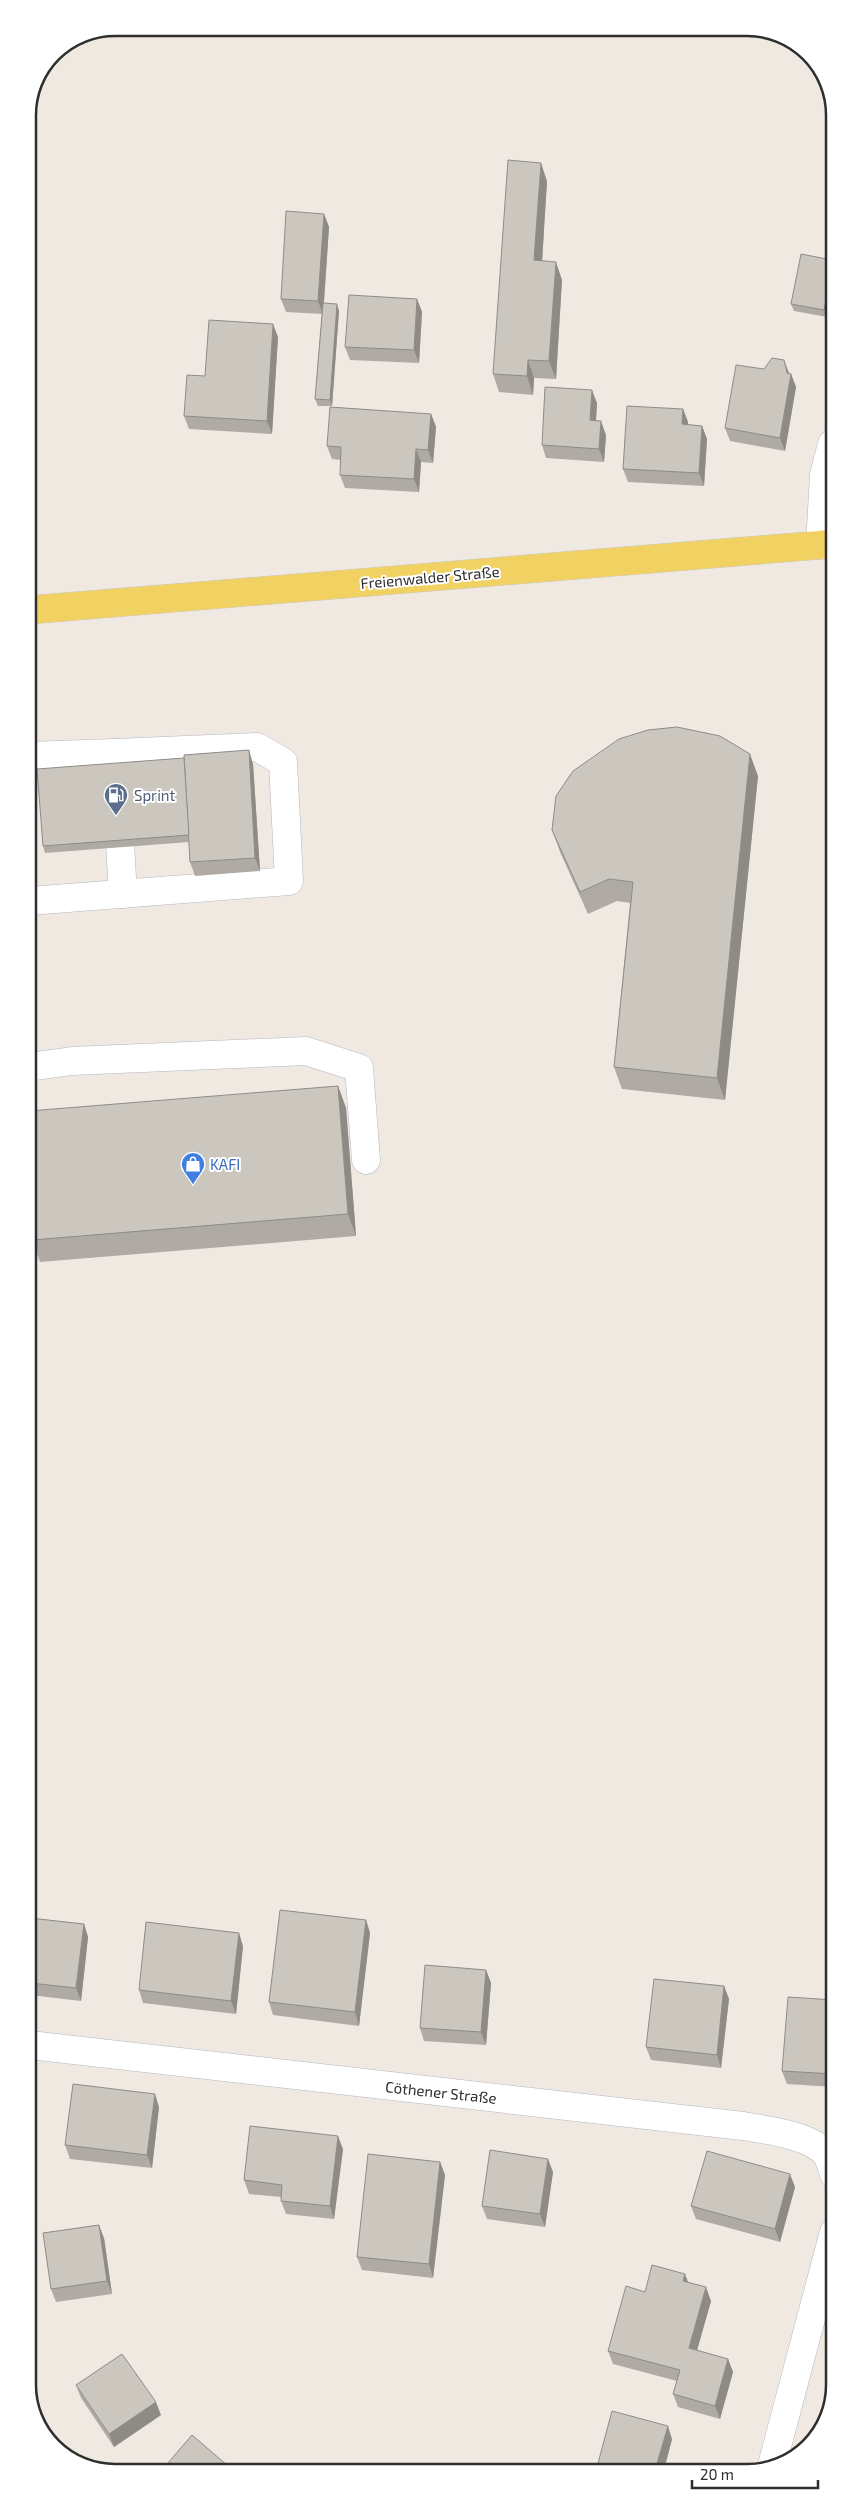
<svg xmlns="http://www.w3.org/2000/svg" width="862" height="2500" viewBox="0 0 862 2500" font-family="'Exo 2',sans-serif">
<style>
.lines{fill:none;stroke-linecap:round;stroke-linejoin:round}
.minor-casing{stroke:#b4b7c1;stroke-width:29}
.major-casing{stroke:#c9c9c9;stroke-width:29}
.minor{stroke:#fff;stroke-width:28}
.major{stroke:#f2d163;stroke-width:28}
.wall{fill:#afaba4}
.shaded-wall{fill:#8e8b86}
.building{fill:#cbc7bf;stroke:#8e8b86}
.labels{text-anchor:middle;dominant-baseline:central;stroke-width:4;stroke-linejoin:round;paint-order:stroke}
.street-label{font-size:15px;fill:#2e2e2e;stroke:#fff}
.service-label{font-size:15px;fill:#4e5e75;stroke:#fff;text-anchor:start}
.shop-label{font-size:15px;fill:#366cbe;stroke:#fff;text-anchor:start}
.rim{fill:none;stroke:#2e2e2e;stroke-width:2.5}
</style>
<rect width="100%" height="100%" fill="#efe9e1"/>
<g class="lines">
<g class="minor-casing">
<g id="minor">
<path d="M820 545 824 475 832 444"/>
<path d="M28 756 114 753 115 770"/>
<path d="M118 810 123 894"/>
<path d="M29 901 289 881 283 762 257 747 114 753"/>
<path d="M29 1067 72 1061 306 1051 359 1068 366 1160"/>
<path d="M30 2045 743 2126C766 2130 812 2135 827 2155 830 2160 832 2168 834 2174"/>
<path d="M771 2469 834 2232"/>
</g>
</g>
<g class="major-casing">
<path id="major" d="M28 610 832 544"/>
</g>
<use href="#minor" class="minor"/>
<use href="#major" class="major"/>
</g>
<g class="wall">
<path d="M547 181 542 261 562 280 556 379 534 378 533 395 499 392 493 374Z"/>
<path d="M324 214 329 227 324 303 339 311 332 406H318L315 399 322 314 286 312 281 299Z"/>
<path d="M832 260V290L827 317 794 311 791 304Z"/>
<path d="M417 299 422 312 419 363 350 360 345 347Z"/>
<path d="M278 337 272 434 189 429 184 416Z"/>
<path d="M789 373 791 374 796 387 785 451 730 441 725 428Z"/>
<path d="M597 403 596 421 606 435 604 462 546 458 542 445Z"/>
<path d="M683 409 688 422V425L702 426 707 439 704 486 628 482 623 469Z"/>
<path d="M431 414 436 427 433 463 421 462 419 492 345 488 340 475 341 460 332 459 327 446Z"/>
<path d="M184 758 253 764 260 871 195 876 190 862 189 842 45 853 43 846Z"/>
<path d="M758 776 725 1100 622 1089 614 1067 630 903 617 901 588 914 560 852 552 830Z"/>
<path d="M338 1086 346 1108 356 1236 40 1262 32 1240Z"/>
<path d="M833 1180V1279L826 1261Z"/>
<path d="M30 1918 84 1924 88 1937 81 2001 30 1995Z"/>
<path d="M366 1920 370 1933 359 2026 273 2015 269 2002Z"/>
<path d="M243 1946 236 2014 143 2003 139 1990Z"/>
<path d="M486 1970 491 1983 486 2045 424 2041 420 2028Z"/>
<path d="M724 1986 729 1999 721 2068 651 2060 646 2047Z"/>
<path d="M834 2000V2087L787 2084 782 2071Z"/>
<path d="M159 2107 152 2168 70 2159 65 2145Z"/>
<path d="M343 2149 334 2219 286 2214 281 2201V2197L249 2194 244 2180Z"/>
<path d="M440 2162 445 2175 433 2278 362 2270 357 2257Z"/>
<path d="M553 2172 545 2227 487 2219 482 2206Z"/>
<path d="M795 2187 780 2242 696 2219 691 2206Z"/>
<path d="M104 2238 112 2294 56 2302 51 2289Z"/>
<path d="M688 2283 711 2301 697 2350 728 2359 733 2372 720 2419 678 2407 673 2394 677 2381 613 2364 608 2351 645 2292Z"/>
<path d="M76 2385 161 2415 114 2447 81 2398Z"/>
<path d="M672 2439 664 2470H598L597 2467Z"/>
</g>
<g class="shaded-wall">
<path d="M541 163 547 181 541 278 534 260Z"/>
<path d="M324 214 329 227 323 314 318 301Z"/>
<path d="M556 262 562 280 556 379 549 361Z"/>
<path d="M832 270V290L827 317 824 310Z"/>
<path d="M417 299 422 312 419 363 414 350Z"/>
<path d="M337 304 339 311 332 406 330 400Z"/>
<path d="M273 324 278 337 272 434 267 421Z"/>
<path d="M528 360 534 378 533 395 527 376Z"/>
<path d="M784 360 789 373 791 374 796 387 785 451 780 438 787 373Z"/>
<path d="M592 390 597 403 595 434 590 420Z"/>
<path d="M683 409 688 422 687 438 682 424Z"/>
<path d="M431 414 436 427 433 463 428 450Z"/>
<path d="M601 421 606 435 604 462 599 449Z"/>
<path d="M702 426 707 439 704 486 699 473Z"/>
<path d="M416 449 421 462 419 492 414 479Z"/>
<path d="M249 750 253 764 260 871 255 858Z"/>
<path d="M750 754 758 776 725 1100 717 1078Z"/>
<path d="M338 1086 346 1108 356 1236 348 1214Z"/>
<path d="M366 1920 370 1933 359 2026 355 2012Z"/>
<path d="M84 1924 88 1937 81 2001 76 1988Z"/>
<path d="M239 1933 243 1946 236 2014 231 2001Z"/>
<path d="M486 1970 491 1983 486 2045 481 2032Z"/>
<path d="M724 1986 729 1999 721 2068 717 2055Z"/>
<path d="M155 2094 159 2107 152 2168 147 2155Z"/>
<path d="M338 2136 343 2149 334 2219 330 2206Z"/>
<path d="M548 2159 553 2172 545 2227 540 2214Z"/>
<path d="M440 2162 445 2175 433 2278 429 2264Z"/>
<path d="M790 2174 795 2187 780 2242 775 2229Z"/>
<path d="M99 2225 104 2238 112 2294 107 2281Z"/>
<path d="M685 2274 690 2287 683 2281Z"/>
<path d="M706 2287 711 2301 694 2361 689 2348Z"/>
<path d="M728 2359 733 2372 720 2419 715 2406Z"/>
<path d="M156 2402 161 2415 114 2447 109 2434Z"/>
<path d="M668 2426 672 2439 664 2470H655Z"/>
</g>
<g class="building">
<path d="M508 160 541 163 534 260 556 262 549 361 528 360 527 376 493 374Z"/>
<path d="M286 211 324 214 318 301 281 299Z"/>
<path d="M801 254 832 260V270L824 310 791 304Z"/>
<path d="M349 295 417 299 414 350 345 347Z"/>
<path d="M323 303 337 304 330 400 315 399Z"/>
<path d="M209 320 273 324 267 421 184 416 187 375 205 376Z"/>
<path d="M772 358 784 360 787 373 791 374 780 438 725 428 736 365 764 369Z"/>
<path d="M545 387 592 390 590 420 601 421 599 449 542 445Z"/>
<path d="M627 406 683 409 682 424 702 426 699 473 623 469Z"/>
<path d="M330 407 431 414 428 450 416 449 414 479 340 475 341 447 327 446Z"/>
<path d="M677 727 720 736 750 754 717 1078 614 1067 633 882 609 879 580 892 552 830 556 796 573 771 619 739 648 730Z"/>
<path d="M249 750 255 858 190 862 184 755Z"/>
<path d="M184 758 189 835 43 846 37 769Z"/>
<path d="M338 1086 348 1214 32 1240 29 1199V1111Z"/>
<path d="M833 1180V1261H826Z"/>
<path d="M280 1910 366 1920 355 2012 269 2002Z"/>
<path d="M30 1918 84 1924 76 1988 30 1983Z"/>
<path d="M146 1922 239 1933 231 2001 139 1990Z"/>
<path d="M425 1965 486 1970 481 2032 420 2028Z"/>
<path d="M654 1979 724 1986 717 2055 646 2047Z"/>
<path d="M788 1997 834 2000V2074L782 2071Z"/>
<path d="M73 2084 155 2094 147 2155 65 2145Z"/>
<path d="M250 2126 338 2136 330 2206 281 2201 282 2185 244 2180Z"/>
<path d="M490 2150 548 2159 540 2214 482 2206Z"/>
<path d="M707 2151 790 2174 775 2229 691 2206Z"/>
<path d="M368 2154 440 2162 429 2264 357 2257Z"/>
<path d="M99 2225 107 2281 51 2289 43 2233Z"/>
<path d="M652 2265 685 2274 683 2281 706 2287 689 2348 728 2359 715 2406 673 2394 680 2370 608 2351 626 2286 645 2292Z"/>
<path d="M122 2354 156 2402 109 2434 76 2385Z"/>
<path d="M834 2376V2385L825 2413Z"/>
<path d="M612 2411 668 2426 655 2470H607L597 2467Z"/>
<path d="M192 2435 235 2472H163L161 2471Z"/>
</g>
<defs>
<g id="fuel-pin" transform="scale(1.25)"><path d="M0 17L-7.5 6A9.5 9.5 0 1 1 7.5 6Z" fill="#5c6f8a" stroke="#fff"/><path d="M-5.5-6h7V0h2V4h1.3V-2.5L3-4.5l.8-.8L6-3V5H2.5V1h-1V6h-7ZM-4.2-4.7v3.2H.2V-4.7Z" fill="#fff"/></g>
<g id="shop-pin" transform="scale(1.25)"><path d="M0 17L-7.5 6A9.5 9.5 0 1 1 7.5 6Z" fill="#3f7fe0" stroke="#fff"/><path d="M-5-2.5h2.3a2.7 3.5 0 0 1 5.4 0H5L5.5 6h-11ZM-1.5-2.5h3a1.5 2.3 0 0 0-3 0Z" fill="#fff"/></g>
</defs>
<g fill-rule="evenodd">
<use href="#fuel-pin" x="116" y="795"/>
<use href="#shop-pin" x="193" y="1164"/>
</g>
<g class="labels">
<g class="street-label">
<text transform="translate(430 577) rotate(-5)">Freienwalder Straße</text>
<text transform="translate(441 2092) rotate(6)">Cöthener Straße</text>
</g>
<g class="service-label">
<text x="134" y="795">Sprint</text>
</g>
<g class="shop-label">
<text x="210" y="1164">KAFI</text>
</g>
</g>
<path d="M0 0H862V2500H0ZM115 36H747A79 79 0 0 1 826 115V2385A79 79 0 0 1 747 2464H115A79 79 0 0 1 36 2385V115A79 79 0 0 1 115 36Z" fill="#fff" fill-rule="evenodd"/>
<path class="rim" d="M115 36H747A79 79 0 0 1 826 115V2385A79 79 0 0 1 747 2464H115A79 79 0 0 1 36 2385V115A79 79 0 0 1 115 36Z"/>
<path d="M692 2480v8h126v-8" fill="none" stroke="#2e2e2e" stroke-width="2.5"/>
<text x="700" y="2480" font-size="15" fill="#2e2e2e" stroke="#ffffff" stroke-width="4" paint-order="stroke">20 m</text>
</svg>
